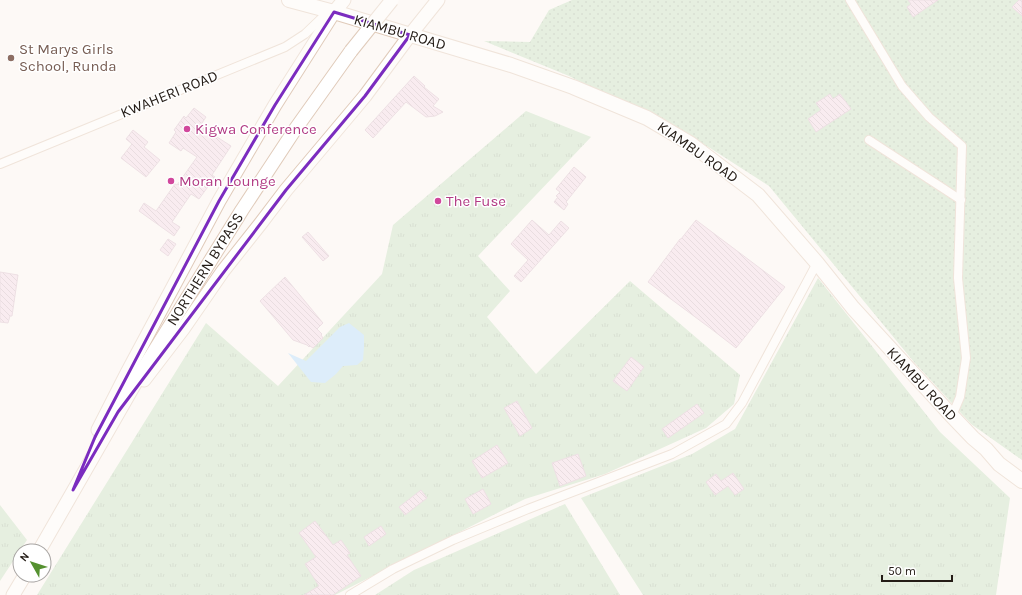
<svg xmlns="http://www.w3.org/2000/svg" width="1022" height="595" viewBox="0 0 1022 595" font-family="Karla,sans-serif">
<style>
.grass{fill:url(#grass-tufts)}
.garden{fill:url(#garden-dots)}
.water{fill:#b6deff}
.building{fill:url(#building-back-hatch);stroke:#dac1ce}
.lines{fill:none;stroke-linecap:round;stroke-linejoin:round}
.minor-casing{stroke:#e0cbba;stroke-width:10}
.primary-casing{stroke:#e0cbba;stroke-width:15}
.trunk-casing{stroke:#e0cbba;stroke-width:16}
.minor{stroke:#fff;stroke-width:8}
.primary{stroke:#fff;stroke-width:13}
.trunk{stroke:#fff;stroke-width:14}
.primary-bridge-casing{stroke:#e0cbba;stroke-width:15;stroke-linecap:butt}
.primary-bridge{stroke:#fff;stroke-width:13}
.marked{fill:none;stroke:#7b2cbf;stroke-width:3;stroke-linejoin:round}
.education-dot{fill:#8d6e63;stroke:#fff;stroke-width:1.5}
.hotel-dot{fill:#d1479c;stroke:#fff;stroke-width:1.5}
.labels{text-anchor:middle;dominant-baseline:central;stroke-width:3;stroke-linejoin:round;paint-order:stroke}
.street-label{font-size:15px;fill:#241c16;stroke:#fff}
.education-label{font-size:15px;fill:#785e54;stroke:#fff;text-anchor:start}
.hotel-label{font-size:15px;fill:#b23c85;stroke:#fff;text-anchor:start}
</style>
<defs>
<pattern id="grass-tufts" width="24" height="20" patternUnits="userSpaceOnUse"><rect width="24" height="20" fill="#cae2c5"/><path d="M3 7l-1-3M5 7V3M7 7l1-3M15 17l-1-3M17 17v-4M19 17l1-3" fill="none" stroke="#adc1a8"/></pattern>
<pattern id="garden-dots" width="8" height="8" patternUnits="userSpaceOnUse"><rect width="8" height="8" fill="#cae2c5"/><path d="M2 2h.1M6 6h.1" fill="none" stroke="#adc1a8" stroke-width="1.8" stroke-linecap="round"/></pattern>
<pattern id="building-back-hatch" width="6" height="6" patternUnits="userSpaceOnUse"><rect width="6" height="6" fill="#f4dbe8"/><path d="M-1 5l2 2M0 0l6 6M5-1l2 2" fill="none" stroke="#d1bbc6"/></pattern>
</defs>
<rect width="100%" height="100%" fill="#fdf9f6"/>
<g class="grass">
<path d="M526 111 591 137 478 256 510 291 487 317 536 374 630 281 740 375 734 404 706 428 605 474 525 499 335 595H37L206 323 278 386 382 274 393 225Z"/>
<path d="M818 278 940 432 1010 498 996 595H643L581 498 692 454 735 429Z"/>
<path d="M565 504 620 595H375L414 570Z"/>
<path d="M0 505 27 540 0 581Z"/>
</g>
<path class="garden" d="M572 0H1022V460L971 424 914 362 769 186 710 148 569 76 484 41 530 42 549 10Z"/>
<path class="water" d="M349 323 364 335V347L363 360 357 365 343 366 336 374 325 383 311 382 288 353 306 361 340 327Z"/>
<g class="building">
<path d="M908 0H938L913 17 907 7 911 4Z"/>
<path d="M1019 0H1022V16L1012 7Z"/>
<path d="M414 76 425 86 424 87 439 99 433 106 443 112 435 116 426 117 406 102 373 138 365 130Z"/>
<path d="M830 94 833 99 840 94 851 109 816 132 808 119 821 110 816 103Z"/>
<path d="M194 108 206 117 200 126 231 146 212 175 215 177 199 199 191 194 172 222 180 227 174 236 139 211 144 203 156 211 175 184 177 185 197 157 183 148 181 151 169 143 176 132 174 130 184 116 186 118Z"/>
<path d="M133 130 148 142 144 147 160 160 146 177 121 158 132 144 126 139Z"/>
<path d="M574 167 586 177 566 202 568 204 564 210 554 202 558 197 556 196 560 192 556 189Z"/>
<path d="M532 220 549 235 561 221 569 228 521 282 514 276 528 260 511 244Z"/>
<path d="M696 220 785 287 736 348 710 328 648 282 680 239H681Z"/>
<path d="M308 232 329 256 323 261 302 237Z"/>
<path d="M168 239 176 244 168 256 160 250Z"/>
<path d="M0 272 18 275 12 316H10L8 323 0 322Z"/>
<path d="M285 277 323 323 317 329 322 334 321 335 323 338 313 348 310 346 309 347 307 345 293 340 260 301Z"/>
<path d="M631 357 644 367 627 391 613 381Z"/>
<path d="M517 401 532 428 520 436 504 408Z"/>
<path d="M697 404 704 413 668 438 662 429Z"/>
<path d="M497 445 508 463 482 478 472 461Z"/>
<path d="M578 454 586 476 560 486 552 463Z"/>
<path d="M733 473 744 489 735 495 728 486 715 495 706 482 716 474 721 481Z"/>
<path d="M483 489 491 504 473 514 465 499Z"/>
<path d="M421 490 427 498 405 515 399 507Z"/>
<path d="M315 521 333 545 341 540 350 553 347 555 361 576 333 595H304L319 586 305 564 316 557 299 533Z"/>
<path d="M381 526 386 534 369 546 364 537Z"/>
</g>
<g class="lines">
<g class="minor-casing">
<g id="minor">
<path d="M850 0 902 86 929 117 962 146 958 278 966 358 960 397 952 416"/>
<path d="M869 140 961 200"/>
<path d="M0 164 285 47 305 34 329 11"/>
<path d="M350 595 393 569 453 540 528 509 672 454 726 424 742 403 817 263"/>
</g>
</g>
<g class="primary-casing">
<g id="primary">
<path d="M144 380 183 329 223 271 261 223 286 190 365 96 410 35 438 0"/>
<path d="M98 430 127 373 219 201 275 105 334 12 344 0"/>
<path d="M39 551 145 366 242 210 294 131 351 51"/>
<path d="M13 595 25 575"/>
</g>
</g>
<g class="trunk-casing">
<path id="trunk" d="M289 0 334 12 511 65 573 87 647 118 691 144 758 195 817 263 853 308 952 416 973 438 986 449 999 464 1022 481"/>
</g>
<use href="#minor" class="minor"/>
<use href="#primary" class="primary"/>
<use href="#trunk" class="trunk"/>
<g class="primary-bridge-casing">
<path id="primary-bridge" d="M351 51 392 0"/>
</g>
<use href="#primary-bridge" class="primary-bridge"/>
</g>
<path d="M0 0H1022V595H0ZM334 12 410 35 365 96 286 190 118 412 73 490 95 437 219 201 275 105Z" fill="#fdf9f6" fill-opacity=".55" fill-rule="evenodd"/>
<path class="marked" d="M334 12 410 35 365 96 286 190 118 412 73 490 95 437 219 201 275 105Z"/>
<circle class="education-dot" cx="11" cy="58" r="4"/>
<g class="hotel-dot">
<circle cx="187" cy="129" r="4"/>
<circle cx="171" cy="181" r="4"/>
<circle cx="438" cy="201" r="4"/>
</g>
<g class="labels">
<g class="street-label">
<text transform="translate(400 32) rotate(16)">KIAMBU ROAD</text>
<text transform="translate(169 94) rotate(-22)">KWAHERI ROAD</text>
<text transform="translate(698 152) rotate(35)">KIAMBU ROAD</text>
<text transform="translate(205 269) rotate(-58)">NORTHERN BYPASS</text>
<text transform="translate(922 384) rotate(47)">KIAMBU ROAD</text>
</g>
<g class="education-label">
<text x="19" y="49">St Marys Girls<tspan x="19" dy="17">School, Runda</tspan></text>
</g>
<g class="hotel-label">
<text x="195" y="129">Kigwa Conference</text>
<text x="179" y="181">Moran Lounge</text>
<text x="446" y="201">The Fuse</text>
</g>
</g>
<g transform="translate(32 563) rotate(309)"><circle r="19" fill="#ffffff" stroke="#a7a4a2"/>
<path d="M0-3L7 15L0 10L-7 15Z" fill="#559130"/>
<text y="-6" font-size="11" font-weight="bold" text-anchor="middle" fill="#241c16">N</text>
</g>
<path d="M882 575v6h70v-6" fill="none" stroke="#241c16" stroke-width="2"/>
<text x="888" y="575" font-size="12" fill="#241c16" stroke="#ffffff" stroke-width="3" paint-order="stroke">50 m</text>
</svg>
